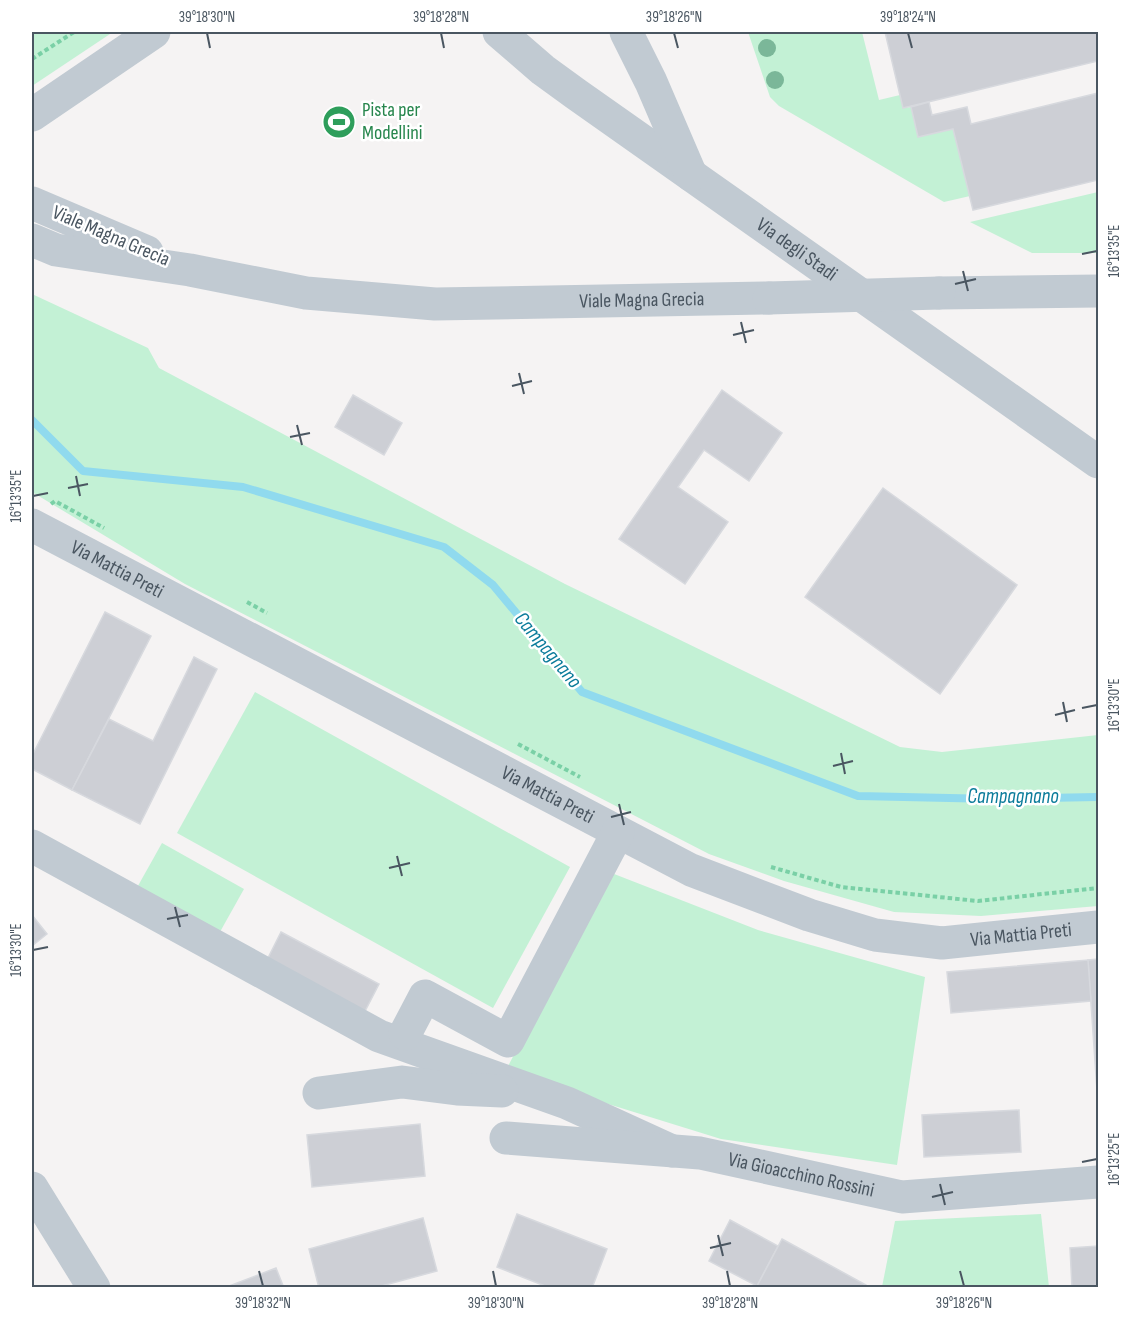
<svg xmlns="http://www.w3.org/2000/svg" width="1130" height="1319" viewBox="0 0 1130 1319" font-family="'Sofia Sans Condensed',sans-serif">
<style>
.green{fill:#c3f1d5}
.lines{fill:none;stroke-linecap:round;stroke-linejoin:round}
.stream{stroke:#90daee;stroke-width:8}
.building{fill:#cdcfd5;stroke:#d7d9de;stroke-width:1.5}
.path{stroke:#7ad0a6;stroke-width:4;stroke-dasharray:4.5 3;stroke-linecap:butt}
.minor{stroke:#c1cad2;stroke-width:33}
.minor-bridge{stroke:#c1cad2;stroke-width:33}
.tree{fill:#7bb799}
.ticks{fill:none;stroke:#4a5661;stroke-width:2}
.labels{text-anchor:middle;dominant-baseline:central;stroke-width:5;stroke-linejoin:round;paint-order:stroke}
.leisure-label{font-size:20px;fill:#27864d;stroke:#fff;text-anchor:start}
.street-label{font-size:20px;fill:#4a5661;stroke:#fff}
.water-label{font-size:21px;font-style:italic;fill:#0c7c9b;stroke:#fff}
.neatline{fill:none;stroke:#4a5661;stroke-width:2}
.ticks-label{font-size:15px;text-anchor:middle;fill:#4a5661}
</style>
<rect width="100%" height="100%" fill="#f5f3f3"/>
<g class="green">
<path d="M32 32H113L32 86Z"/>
<path d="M748 32H862L879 100 900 95 903 108 911 107 918 137 953 129 970 196 944 202 779 106 770 97Z"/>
<path d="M1098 192V253H1032L970 222Z"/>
<path d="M32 294 148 348 159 368 565 584 900 747 942 752 1098 735V906L981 916 894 912 784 881 709 854 185 584 32 492Z"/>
<path d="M255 692 570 867 493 1008 177 833Z"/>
<path d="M162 843 244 889 216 939 134 893Z"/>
<path d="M609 872 758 930 925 977 897 1165 721 1139 505 1072Z"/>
<path d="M1041 1214 1049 1287H882L895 1221Z"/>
</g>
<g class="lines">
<path class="stream" d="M32 420 83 471 243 487 444 547 493 585 582 692 858 796 995 799 1098 797"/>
</g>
<g class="building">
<path d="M885 32H1098V61L903 108Z"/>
<path d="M1098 93V180L973 210 953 129 918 137 911 107 929 102 932 115 967 107 971 124Z"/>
<path d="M722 390 782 433 749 481 704 450 678 487 728 522 685 584 619 539Z"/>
<path d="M353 395 402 423 384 455 335 427Z"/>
<path d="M883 488 1017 585 940 694 805 597Z"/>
<path d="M105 612 151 636 72 790 32 769V756Z"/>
<path d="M194 657 217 669 140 824 72 790 109 719 153 741Z"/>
<path d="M32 915 47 934 32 946Z"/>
<path d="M281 932 379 984 362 1017 264 966Z"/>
<path d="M1098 959V1105L1088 960Z"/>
<path d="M1088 960 1091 1001 951 1013 947 972Z"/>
<path d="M1019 1110 1021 1152 924 1157 922 1115Z"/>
<path d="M420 1124 425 1176 312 1187 307 1135Z"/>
<path d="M517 1214 607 1249 592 1288H550L497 1267Z"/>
<path d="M423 1218 437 1271 374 1288H319L309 1249Z"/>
<path d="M730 1220 778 1246 757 1286 709 1261Z"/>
<path d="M782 1239 866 1285 864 1288H756Z"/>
<path d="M1098 1246V1288H1072L1070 1248Z"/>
<path d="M276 1268 284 1288H224Z"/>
</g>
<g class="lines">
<g class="path">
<path d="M32 59 74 32"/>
<path d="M51 504 55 501 104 528"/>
<path d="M247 602 267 613"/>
<path d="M518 744 580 777"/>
<path d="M771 867 841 887 978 901 1098 888"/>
</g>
<g class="minor">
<path id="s1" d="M499 32 543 70 576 94 1098 462"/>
<path d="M626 32 651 82 691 175"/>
<path d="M32 115 154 32"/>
<path d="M32 203 147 252"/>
<path id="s2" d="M32 240 56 250 190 270 306 293 435 304 769 298"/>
<path d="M939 293 1098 291"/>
<path id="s3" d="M32 525 691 870 809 915 875 935 942 943 1098 927"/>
<path d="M32 846 379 1036 567 1103 672 1151"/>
<path d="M405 1034 425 996 508 1041 618 832"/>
<path d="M319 1093 402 1082 457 1089 502 1091"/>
<path id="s4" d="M506 1138 700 1153 902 1197 1098 1182"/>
<path d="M32 1188 94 1288"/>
</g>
<path class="minor-bridge" d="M769 298 939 293"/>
</g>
<g class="tree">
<circle cx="767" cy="48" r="9"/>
<circle cx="775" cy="80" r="9"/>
</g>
<path class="ticks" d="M207 33 210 48M441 33 444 48M674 33 678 48M908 33 912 48M1082 254 1097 251M963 271 968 291M955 284 976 279M741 322 746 343M733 335 754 330M519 373 524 394M512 386 532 381M297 425 302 445M290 437 310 433M76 476 80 496M68 488 88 484M33 496 48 493M1063 702 1067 722M1082 708 1097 705M1055 715 1075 710M841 753 845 774M833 766 853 761M619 804 624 825M611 817 631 812M397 856 402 876M389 868 410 863M175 907 180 927M167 919 188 915M33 950 48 947M1082 1162 1097 1159M940 1184 945 1205M932 1197 953 1192M718 1235 723 1256M710 1248 731 1243M259 1271 263 1286M493 1271 496 1286M727 1271 730 1286M960 1271 964 1286"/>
<defs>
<g id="stadium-disc" transform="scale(1.725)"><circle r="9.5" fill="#2e9e5b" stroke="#fff"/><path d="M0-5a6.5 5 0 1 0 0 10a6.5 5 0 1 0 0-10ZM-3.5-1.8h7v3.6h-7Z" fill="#fff"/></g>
</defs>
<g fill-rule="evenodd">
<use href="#stadium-disc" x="339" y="122"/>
</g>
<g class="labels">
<g class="leisure-label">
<text x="362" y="110">Pista per<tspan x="362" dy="23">Modellini</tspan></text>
</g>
<g class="street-label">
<text transform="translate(111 236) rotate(23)">Viale Magna Grecia</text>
<text stroke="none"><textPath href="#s1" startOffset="369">Via degli Stadi</textPath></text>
<text stroke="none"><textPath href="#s2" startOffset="616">Viale Magna Grecia</textPath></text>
<text stroke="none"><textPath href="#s3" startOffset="96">Via Mattia Preti</textPath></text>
<text stroke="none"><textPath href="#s3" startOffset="582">Via Mattia Preti</textPath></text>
<text stroke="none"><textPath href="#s3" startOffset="1086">Via Mattia Preti</textPath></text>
<text stroke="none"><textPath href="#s4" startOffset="298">Via Gioacchino Rossini</textPath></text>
</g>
<g class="water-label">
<text transform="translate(548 650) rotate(50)">Campagnano</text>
<text x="1013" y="796">Campagnano</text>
</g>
</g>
<rect width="1130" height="1319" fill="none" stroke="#ffffff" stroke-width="66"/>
<rect x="33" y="33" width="1064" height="1253" class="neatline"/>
<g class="ticks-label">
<text x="207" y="22">39°18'30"N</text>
<text x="441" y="22">39°18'28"N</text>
<text x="674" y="22">39°18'26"N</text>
<text x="908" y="22">39°18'24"N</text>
<text transform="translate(1114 251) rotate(-90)" y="5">16°13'35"E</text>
<text transform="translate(16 496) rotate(-90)" y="5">16°13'35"E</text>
<text transform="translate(1114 705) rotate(-90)" y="5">16°13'30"E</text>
<text transform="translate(16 950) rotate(-90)" y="5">16°13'30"E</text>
<text transform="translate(1114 1159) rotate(-90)" y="5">16°13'25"E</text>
<text x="263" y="1308">39°18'32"N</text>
<text x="496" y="1308">39°18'30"N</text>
<text x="730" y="1308">39°18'28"N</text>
<text x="964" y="1308">39°18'26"N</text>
</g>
</svg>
